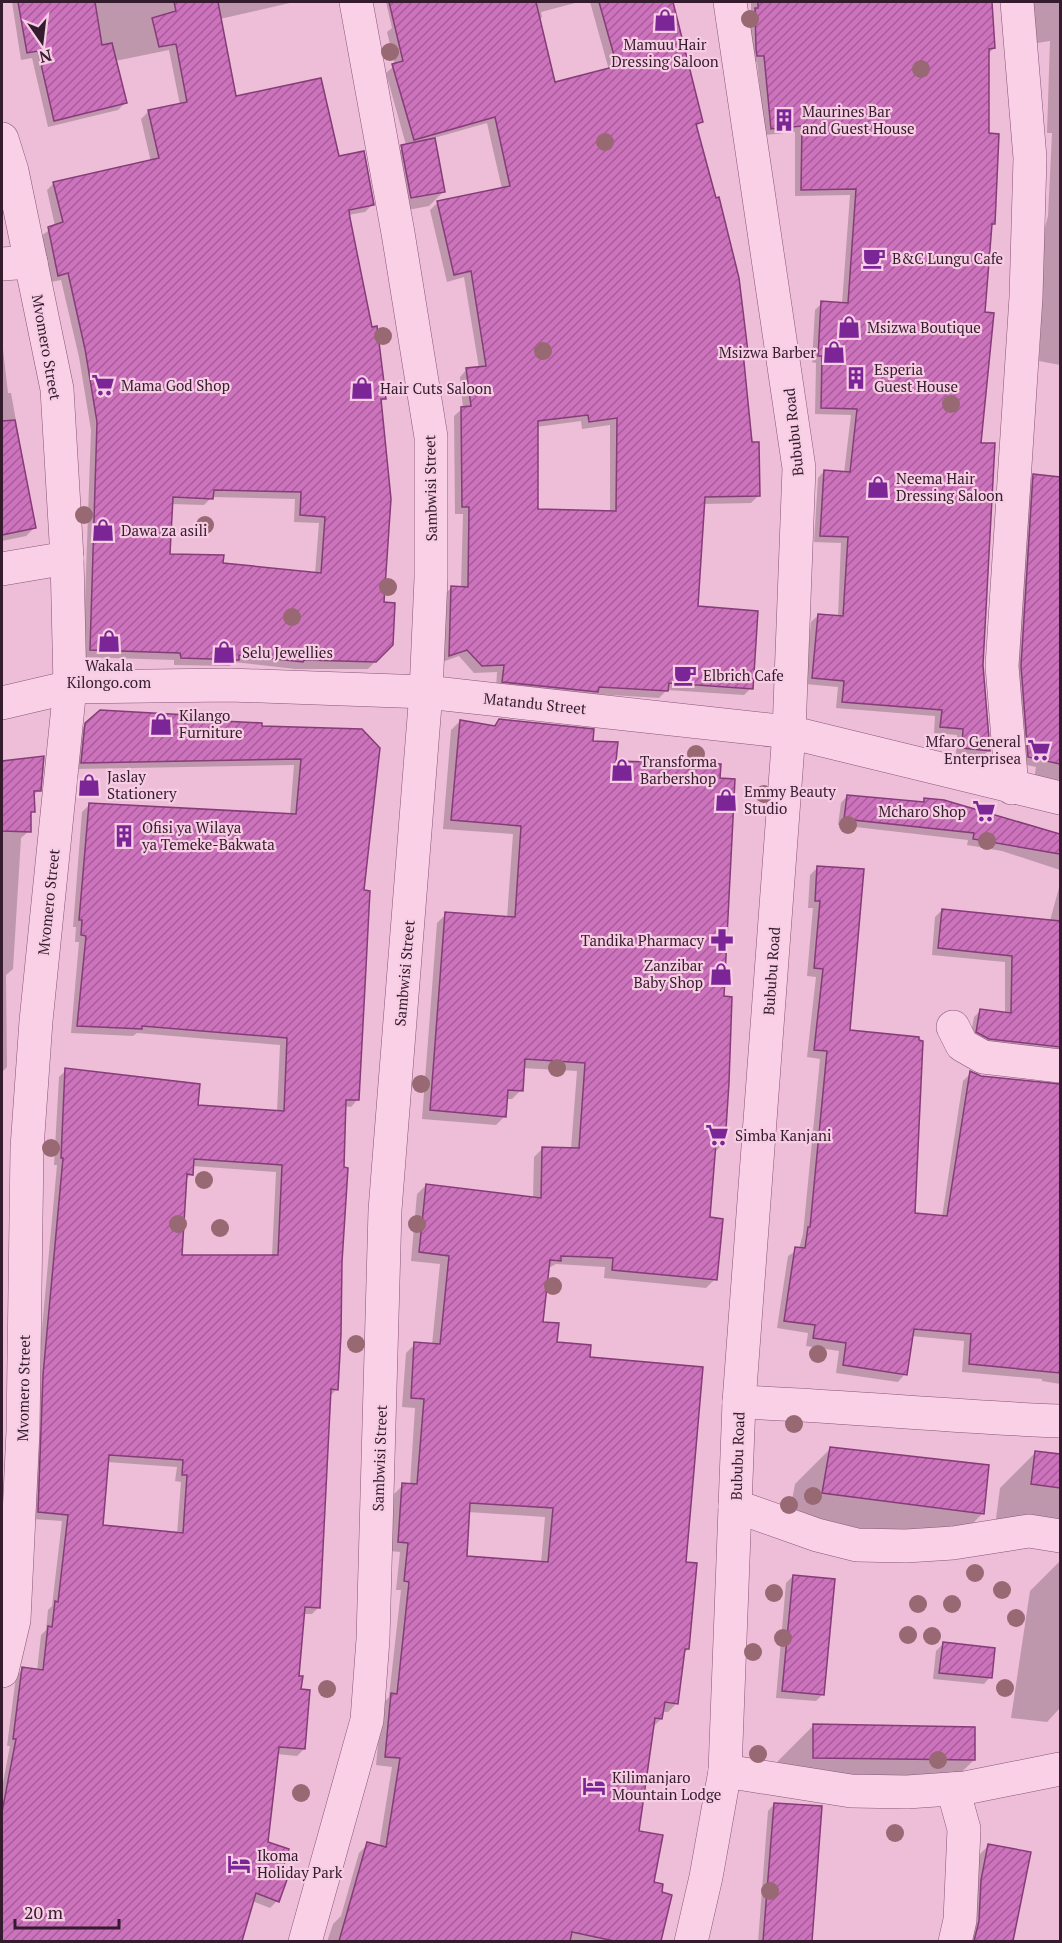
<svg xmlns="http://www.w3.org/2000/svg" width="1062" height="1943" viewBox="0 0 1062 1943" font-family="'PT Serif',serif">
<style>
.shadow{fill:#0003;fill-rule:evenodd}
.building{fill:url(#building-hatch);stroke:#863c79;stroke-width:1.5;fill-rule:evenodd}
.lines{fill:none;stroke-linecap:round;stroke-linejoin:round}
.minor-casing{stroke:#865677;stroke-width:34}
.minor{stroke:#f9d0e6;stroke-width:33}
.tree{fill:#986873}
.labels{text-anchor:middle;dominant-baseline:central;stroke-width:4.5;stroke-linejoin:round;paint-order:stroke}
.poi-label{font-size:15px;fill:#351b2e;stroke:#f6cde2;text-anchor:start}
.street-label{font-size:15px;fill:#351b2e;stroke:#f6cde2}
</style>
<defs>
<pattern id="building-hatch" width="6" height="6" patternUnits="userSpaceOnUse" patternTransform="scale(1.5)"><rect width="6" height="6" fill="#cd72bc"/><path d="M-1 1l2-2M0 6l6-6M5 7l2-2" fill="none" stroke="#a75d99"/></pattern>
</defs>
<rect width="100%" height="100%" fill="#eebdd7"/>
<g class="shadow">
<path d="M12 2H294L220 19 235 98 337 158 372 205 365 212 348 215 385 398 380 403 382 603 391 645 368 669H295L234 662 230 666 174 665V660L83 657 91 430 79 357 61 280 51 282 41 236 55 226 47 190 54 183 151 162 141 119 148 112 180 105 169 50 115 61 125 103 118 110 48 127 32 58 21 60ZM212 497 295 499 294 522 319 523 315 574 222 565 169 556 171 504 204 505Z"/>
<path d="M386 2H579L541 12 542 17 539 20 554 83 609 70 590 2H671L702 121 695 128 746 351 742 355 759 495 751 503 703 504 697 608 751 688 744 695 667 690 659 698 595 694 590 699 496 689 497 672 474 673 459 656 442 662 444 595 451 588H461L463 514H455L454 416 463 408 460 377 467 369 479 368 464 277 447 282 430 210 437 203 502 189 487 123 434 138 443 192 429 206 397 212 388 160 406 145 386 73 395 65 387 32 392 28ZM581 421 582 429 610 425V512L537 510 536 427Z"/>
<path d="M751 2H991L994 48 988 54 987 135 994 224 990 227 984 313 980 445 982 665 989 750 982 757 956 755 957 735 934 733 935 716 836 708 838 687 805 684 811 622 818 615 838 617 841 543 814 542 818 478 824 471 844 473 851 415 815 414 816 363 812 362 815 310 822 303 842 304 850 195 795 196V132L765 135 757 62H750L749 17 751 14Z"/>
<path d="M1028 2H1060V365L1039 361 1043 280H1039L1041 232 1045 227 1048 216 1052 133H1047L1050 41 1037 43Z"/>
<path d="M2 341 8 393H11L35 527 26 536 2 541Z"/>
<path d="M1034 475 1060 479V786L1034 780 1036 767 1022 764 1015 674 1027 482Z"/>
<path d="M153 713 221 718V722L261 728 362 731V892L358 1099 351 1107 344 1106 337 1389 330 1396 319 1607 312 1614H303L297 1677 304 1749 297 1756 277 1754 266 1843 279 1875 277 1901 270 1908 252 1901 240 1942H2V1788L10 1746H7L16 1676 23 1669 37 1671 41 1635 46 1630 48 1610 52 1606 62 1521 32 1519 37 1383 57 1165H54L59 1077 66 1070 197 1106 277 1112 280 1045 137 1033 133 1036 71 1033 79 942H75L76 927H73L82 812 89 805 290 816 294 765 75 769 79 731 86 724 149 716ZM192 1166 276 1172 272 1256 181 1257 185 1180 191 1174ZM107 1462 177 1467 175 1481 181 1482 177 1534 102 1526Z"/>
<path d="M499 720 591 742 615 762 722 998 724 1143 715 1152 708 1218 715 1279 706 1288 604 1278 605 1267 556 1264 547 1269 541 1324 556 1344 588 1358 685 1563 688 1649 683 1654 677 1703 668 1712H662L661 1719 652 1728 637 1832 652 1883 660 1893 670 1896 659 1942H558L497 1929 493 1942H327L333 1924 341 1916 359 1853 368 1844 379 1847 392 1767 376 1765 382 1704 389 1697 401 1590H396L400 1552 390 1551 394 1494 403 1485H410L415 1408 402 1407 406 1353 415 1344 432 1345 440 1264 411 1261 417 1194 426 1185 533 1198 534 1157 543 1148 571 1149 577 1071 523 1068 521 1090 512 1099H506L505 1116 496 1125 422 1119 437 923 446 914 507 918 513 834 443 829 451 730 460 721 492 727ZM468 1512 545 1517 541 1563 465 1557Z"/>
<path d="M4 762 39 790 32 797 29 831 21 838 13 969 6 975 7 1067 2 1072V765Z"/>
<path d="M847 796 921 804 925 800 943 802 1060 835V870L1002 851 967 845 968 840 838 825 841 803Z"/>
<path d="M818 867 848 1032 914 1215 942 1217 963 1081 971 1073 980 1077 1060 1086V1384L1042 1381V1379L962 1372 964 1341 911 1336 905 1374 898 1382 836 1373 839 1351 806 1346 808 1333 777 1328 788 1256 799 1249 803 1234 820 1059 807 1057 816 977 807 976 813 908H808L810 875Z"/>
<path d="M1060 884V1056L970 1039 974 1017 981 1010 1005 1014V962L932 955 935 917 942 910 1050 921Z"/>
<path d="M830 1449 983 1513 947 1549 787 1528 795 1484Z"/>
<path d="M1035 1453 1060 1456V1528L996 1519 1000 1488Z"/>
<path d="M1060 1561V1708L1047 1722 1011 1718 1030 1591Z"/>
<path d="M793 1576 823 1694 816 1701 776 1698 786 1583Z"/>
<path d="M943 1644 990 1677 984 1684 933 1679 936 1651Z"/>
<path d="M814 1725 974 1760 938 1795 778 1793V1761Z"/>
<path d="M774 1804 820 1808 810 1942H758L768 1811Z"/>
<path d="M989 1845 1029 1854 1011 1942H944L953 1881Z"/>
</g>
<g class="building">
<path d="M18 2H95L102 45 112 43 127 103 54 121 38 51 27 53Z"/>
<path d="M174 2H218L236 96 321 78 339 156 364 151 374 205 349 210 350 218 372 327 377 326 386 399H381L391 499 384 602 395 603 393 645 376 662 304 660 303 662 239 655V660L181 658 180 653 90 650 97 422 85 349 68 273 58 276 48 227 63 222 53 182 159 158 148 110 187 102 176 44 159 47 152 18 176 11ZM214 490 301 492 300 515 325 517 321 573 223 563 224 555 170 554 173 497 213 499Z"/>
<path d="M389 2H536L555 82 617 66 599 2H673L703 122 696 124 716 198 719 197 739 278 748 352H743L752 442H759L760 496 705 497 698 606 758 611 753 689 669 683 668 691 599 687 598 692 502 682 504 665 482 666 467 650 449 656 451 586 468 587 469 507H462L461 407 471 406 466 368 486 366 471 271 454 275 437 201 510 186 495 117 414 140 392 64 403 61ZM588 415 589 422 617 418 616 511 538 509V421Z"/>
<path d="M758 2H992L995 48 989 49V133L999 134 995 224H992L985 312 994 313 981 443H995L983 665 990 751 962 748 963 729 940 727 942 710 842 702 844 681 812 678 818 614 843 616 848 537 820 536 824 470 850 472 857 409 821 408 822 356H818L821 301 848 303 856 189 801 190 802 126 771 129 764 56H757L756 49 755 8H758Z"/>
<path d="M435 138 445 192 411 198 401 145Z"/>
<path d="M15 420 36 528 2 535V421Z"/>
<path d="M1033 474 1060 477V764L1028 757 1021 666Z"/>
<path d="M100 710 223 717V721L262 723V726L362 729 380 748 364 890 370 891 359 1100H346L344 1167 348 1168 342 1262 341 1334 338 1390 331 1389 320 1608 305 1607 299 1676H303L301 1689 310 1690 305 1749 279 1747 268 1842 289 1849 281 1874 288 1877 279 1902 256 1893 242 1941H2V1812L16 1739H13L22 1667 43 1670 48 1626 52 1627 55 1601 58 1602 68 1515 38 1512 43 1375 63 1158H61L65 1068 200 1084 198 1105 284 1111 287 1038 142 1026V1029L77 1026 86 936 81 935 82 920H79L89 803 296 814 301 759 81 763 85 723ZM194 1159 282 1165 278 1255H182L187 1174 193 1175ZM109 1455 183 1460 182 1475H187L183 1533 103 1525Z"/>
<path d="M499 719 594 729 593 741 618 742 616 761 721 764 720 778 735 779 724 996 732 997 729 1083 725 1144 716 1143 710 1217 723 1219 717 1280 612 1270 613 1258 561 1256V1261L550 1260 543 1322 559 1323 557 1342 591 1345 590 1357 703 1367 686 1562 697 1563 689 1649H685L678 1704 665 1702 662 1719 655 1718 639 1831 663 1835 654 1882 663 1884 662 1892 672 1895 661 1941H614L572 1932 570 1941H339L367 1842 386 1847 400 1758 385 1757 391 1693 397 1694 409 1582 404 1581 408 1543 398 1542 402 1483 417 1484 424 1399 411 1398 414 1342 440 1344 449 1256 419 1252 426 1184 541 1198 542 1147 579 1148 585 1063 525 1059 523 1091 508 1090 506 1117 430 1110 445 912 515 917 521 826 451 820 460 720 495 726ZM470 1503 553 1508 548 1562 467 1556Z"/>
<path d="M44 756 41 791H34L35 812H31V832L2 831V761Z"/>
<path d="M847 795 924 802V798L944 800 1060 834V854L973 839 974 833 844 819Z"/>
<path d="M817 866 864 869 850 1030 919 1037V1040L923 1041 915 1213 947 1216 970 1071 981 1076 1060 1084V1373L969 1364 971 1334 914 1329 907 1375 843 1365 846 1343 813 1338 815 1325 784 1321 795 1247 805 1248 808 1227H810L827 1051 814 1050 823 969 814 968 820 901H815Z"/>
<path d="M942 909 1060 921V1047L989 1039 976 1032 980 1009 1011 1013 1012 956 938 948Z"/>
<path d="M830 1447 989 1465 984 1514 822 1493Z"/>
<path d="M1035 1451 1060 1454V1488L1031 1484Z"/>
<path d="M793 1575 835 1579 824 1695 782 1691Z"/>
<path d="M943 1642 995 1648 992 1678 939 1673Z"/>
<path d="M813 1724 975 1727V1760L813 1758Z"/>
<path d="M774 1803 822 1806 812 1941H763Z"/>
<path d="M988 1844 1031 1852 1013 1941H974L979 1921 981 1880Z"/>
</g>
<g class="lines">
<g class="minor-casing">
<g id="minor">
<path d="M2 139 12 171 57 389 67 558 70 687 36 1021 27 1148 23 1431 14 1620 2 1671"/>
<path d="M2 264 31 262"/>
<path d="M2 569 67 558"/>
<path d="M2 703 70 687 230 685 426 692 789 732 1060 798"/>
<path d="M1012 788 1002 666 1026 297 1030 158 1017 2"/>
<path d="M953 1027 962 1045 983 1057 1060 1066"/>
<path d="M739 1402C846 1406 953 1417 1060 1421"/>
<path d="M735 1506 817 1535 857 1545 906 1546 953 1543 1029 1531 1060 1536"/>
<path d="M725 1771 851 1791 907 1792 965 1788 1060 1769"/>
<path d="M953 1789 964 1829 960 1920 955 1942"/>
<path d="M305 1942 367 1720 373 1639 385 1210 426 692 431 578V437L398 233 356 2"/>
<path d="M691 1942 706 1877 725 1771 739 1402 789 732 799 468 730 2"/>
</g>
</g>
<use href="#minor" class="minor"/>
</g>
<g class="tree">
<circle cx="750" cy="19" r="9"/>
<circle cx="390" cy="52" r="9"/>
<circle cx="921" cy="69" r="9"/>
<circle cx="605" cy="142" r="9"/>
<circle cx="383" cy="336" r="9"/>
<circle cx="543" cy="351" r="9"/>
<circle cx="951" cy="404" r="9"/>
<circle cx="84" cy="515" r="9"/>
<circle cx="205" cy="525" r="9"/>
<circle cx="388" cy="587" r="9"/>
<circle cx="292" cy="617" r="9"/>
<circle cx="696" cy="754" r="9"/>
<circle cx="764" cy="794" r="9"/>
<circle cx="848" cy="825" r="9"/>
<circle cx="987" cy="841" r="9"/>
<circle cx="557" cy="1068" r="9"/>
<circle cx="421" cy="1084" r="9"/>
<circle cx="51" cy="1148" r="9"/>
<circle cx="204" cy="1180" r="9"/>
<circle cx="178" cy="1224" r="9"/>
<circle cx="417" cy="1224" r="9"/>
<circle cx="220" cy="1228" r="9"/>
<circle cx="553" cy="1286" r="9"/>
<circle cx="356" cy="1344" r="9"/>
<circle cx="818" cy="1354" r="9"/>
<circle cx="794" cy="1424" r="9"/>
<circle cx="813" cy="1496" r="9"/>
<circle cx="789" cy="1505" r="9"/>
<circle cx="975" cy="1573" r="9"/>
<circle cx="1002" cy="1590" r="9"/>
<circle cx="774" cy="1593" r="9"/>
<circle cx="918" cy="1604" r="9"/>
<circle cx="952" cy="1604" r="9"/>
<circle cx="1016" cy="1618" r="9"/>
<circle cx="908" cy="1635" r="9"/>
<circle cx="932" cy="1636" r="9"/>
<circle cx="783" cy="1638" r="9"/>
<circle cx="753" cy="1652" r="9"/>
<circle cx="1005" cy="1688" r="9"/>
<circle cx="327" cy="1689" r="9"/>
<circle cx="758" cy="1754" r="9"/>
<circle cx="938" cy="1760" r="9"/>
<circle cx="301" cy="1793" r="9"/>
<circle cx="895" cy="1833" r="9"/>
<circle cx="770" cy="1891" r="9"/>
</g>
<defs>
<g id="shop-bare" transform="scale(1.8)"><path d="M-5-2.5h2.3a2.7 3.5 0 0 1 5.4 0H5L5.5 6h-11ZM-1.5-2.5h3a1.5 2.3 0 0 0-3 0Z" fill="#7c2596" stroke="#f6cde2" stroke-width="2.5" paint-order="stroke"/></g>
<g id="building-bare" transform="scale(1.8)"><path d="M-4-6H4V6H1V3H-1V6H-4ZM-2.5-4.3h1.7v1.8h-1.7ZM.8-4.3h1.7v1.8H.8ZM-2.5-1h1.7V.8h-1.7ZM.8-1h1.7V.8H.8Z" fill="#7c2596" stroke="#f6cde2" stroke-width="2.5" paint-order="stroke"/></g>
<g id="cafe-bare" transform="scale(1.8)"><path d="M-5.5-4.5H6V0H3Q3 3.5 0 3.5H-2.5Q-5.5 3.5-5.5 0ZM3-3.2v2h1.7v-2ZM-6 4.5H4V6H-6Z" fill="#7c2596" stroke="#f6cde2" stroke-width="2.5" paint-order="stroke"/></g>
<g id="supermarket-bare" transform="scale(1.8)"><path d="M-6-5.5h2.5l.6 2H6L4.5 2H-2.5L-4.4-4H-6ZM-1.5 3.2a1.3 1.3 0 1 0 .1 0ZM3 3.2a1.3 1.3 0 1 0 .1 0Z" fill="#7c2596" stroke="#f6cde2" stroke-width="2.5" paint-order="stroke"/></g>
<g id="pharmacy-bare" transform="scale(1.8)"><path d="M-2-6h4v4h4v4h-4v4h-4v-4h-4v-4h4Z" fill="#7c2596" stroke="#f6cde2" stroke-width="2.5" paint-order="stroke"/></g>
<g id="hotel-bare" transform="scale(1.8)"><path d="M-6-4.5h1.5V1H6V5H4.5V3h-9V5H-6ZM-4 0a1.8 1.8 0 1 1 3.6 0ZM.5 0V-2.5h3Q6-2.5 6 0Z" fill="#7c2596" stroke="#f6cde2" stroke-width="2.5" paint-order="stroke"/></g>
</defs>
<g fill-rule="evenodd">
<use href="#shop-bare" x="665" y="20"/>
<use href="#building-bare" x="784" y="120"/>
<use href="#cafe-bare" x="874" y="258"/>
<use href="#shop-bare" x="849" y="327"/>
<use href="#shop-bare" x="834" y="352"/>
<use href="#building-bare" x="856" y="378"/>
<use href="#supermarket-bare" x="103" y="385"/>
<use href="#shop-bare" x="362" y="388"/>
<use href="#shop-bare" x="878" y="487"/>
<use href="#shop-bare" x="103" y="530"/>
<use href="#shop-bare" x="109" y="641"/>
<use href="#shop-bare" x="224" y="652"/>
<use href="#cafe-bare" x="685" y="675"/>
<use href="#shop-bare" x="161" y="724"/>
<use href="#supermarket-bare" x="1039" y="750"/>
<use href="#shop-bare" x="622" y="770"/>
<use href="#shop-bare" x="89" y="785"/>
<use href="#shop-bare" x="726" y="800"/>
<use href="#supermarket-bare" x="984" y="811"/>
<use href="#building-bare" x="124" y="836"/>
<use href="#pharmacy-bare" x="722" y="940"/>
<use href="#shop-bare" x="721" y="974"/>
<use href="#supermarket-bare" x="717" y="1135"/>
<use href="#hotel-bare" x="594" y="1786"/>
<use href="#hotel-bare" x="239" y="1864"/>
</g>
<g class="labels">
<g class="poi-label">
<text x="665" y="44" text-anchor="middle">Mamuu Hair<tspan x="665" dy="17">Dressing Saloon</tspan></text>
<text x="802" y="111">Maurines Bar<tspan x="802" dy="17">and Guest House</tspan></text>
<text x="892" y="258">B&amp;C Lungu Cafe</text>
<text x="867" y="327">Msizwa Boutique</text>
<text x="816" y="352" text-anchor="end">Msizwa Barber</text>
<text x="874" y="369">Esperia<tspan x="874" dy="17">Guest House</tspan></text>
<text x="121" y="385">Mama God Shop</text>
<text x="380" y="388">Hair Cuts Saloon</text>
<text x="896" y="478">Neema Hair<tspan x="896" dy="17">Dressing Saloon</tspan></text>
<text x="121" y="530">Dawa za asili</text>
<text x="242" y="652">Selu Jewellies</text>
<text x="109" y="665" text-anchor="middle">Wakala<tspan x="109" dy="17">Kilongo.com</tspan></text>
<text x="703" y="675">Elbrich Cafe</text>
<text x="179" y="715">Kilango<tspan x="179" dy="17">Furniture</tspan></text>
<text x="1021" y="741" text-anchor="end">Mfaro General<tspan x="1021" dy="17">Enterprisea</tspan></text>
<text x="640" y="761">Transforma<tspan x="640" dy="17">Barbershop</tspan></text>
<text x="107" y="776">Jaslay<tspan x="107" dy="17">Stationery</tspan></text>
<text x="744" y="791">Emmy Beauty<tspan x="744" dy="17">Studio</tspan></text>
<text x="966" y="811" text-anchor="end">Mcharo Shop</text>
<text x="142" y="827">Ofisi ya Wilaya<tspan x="142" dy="17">ya Temeke-Bakwata</tspan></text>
<text x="704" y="940" text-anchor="end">Tandika Pharmacy</text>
<text x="703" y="965" text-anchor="end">Zanzibar<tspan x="703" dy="17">Baby Shop</tspan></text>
<text x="735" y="1135">Simba Kanjani</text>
<text x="612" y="1777">Kilimanjaro<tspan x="612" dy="17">Mountain Lodge</tspan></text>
<text x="257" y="1855">Ikoma<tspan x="257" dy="17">Holiday Park</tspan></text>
</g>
<g class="street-label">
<text transform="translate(47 347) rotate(80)">Mvomero Street</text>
<text transform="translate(793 432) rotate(-96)">Bububu Road</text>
<text transform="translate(430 488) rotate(-91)">Sambwisi Street</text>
<text transform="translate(535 703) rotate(6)">Matandu Street</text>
<text transform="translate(48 902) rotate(-84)">Mvomero Street</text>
<text transform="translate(771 971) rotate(-86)">Bububu Road</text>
<text transform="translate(404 973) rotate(-85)">Sambwisi Street</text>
<text transform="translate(23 1388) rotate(-89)">Mvomero Street</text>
<text transform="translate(737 1456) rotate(-88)">Bububu Road</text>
<text transform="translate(379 1458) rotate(-88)">Sambwisi Street</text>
</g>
</g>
<rect width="1062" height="1943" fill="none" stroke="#351b2e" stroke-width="6"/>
<g transform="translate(42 42) rotate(166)" stroke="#f6cde2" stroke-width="4.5" paint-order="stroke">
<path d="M0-4.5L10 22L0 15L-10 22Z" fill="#351b2e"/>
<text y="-9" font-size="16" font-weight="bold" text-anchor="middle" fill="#351b2e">N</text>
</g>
<path d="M15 1919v9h104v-9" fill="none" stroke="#351b2e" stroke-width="3"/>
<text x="24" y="1919" font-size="18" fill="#351b2e" stroke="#f6cde2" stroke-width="4.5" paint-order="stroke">20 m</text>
</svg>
